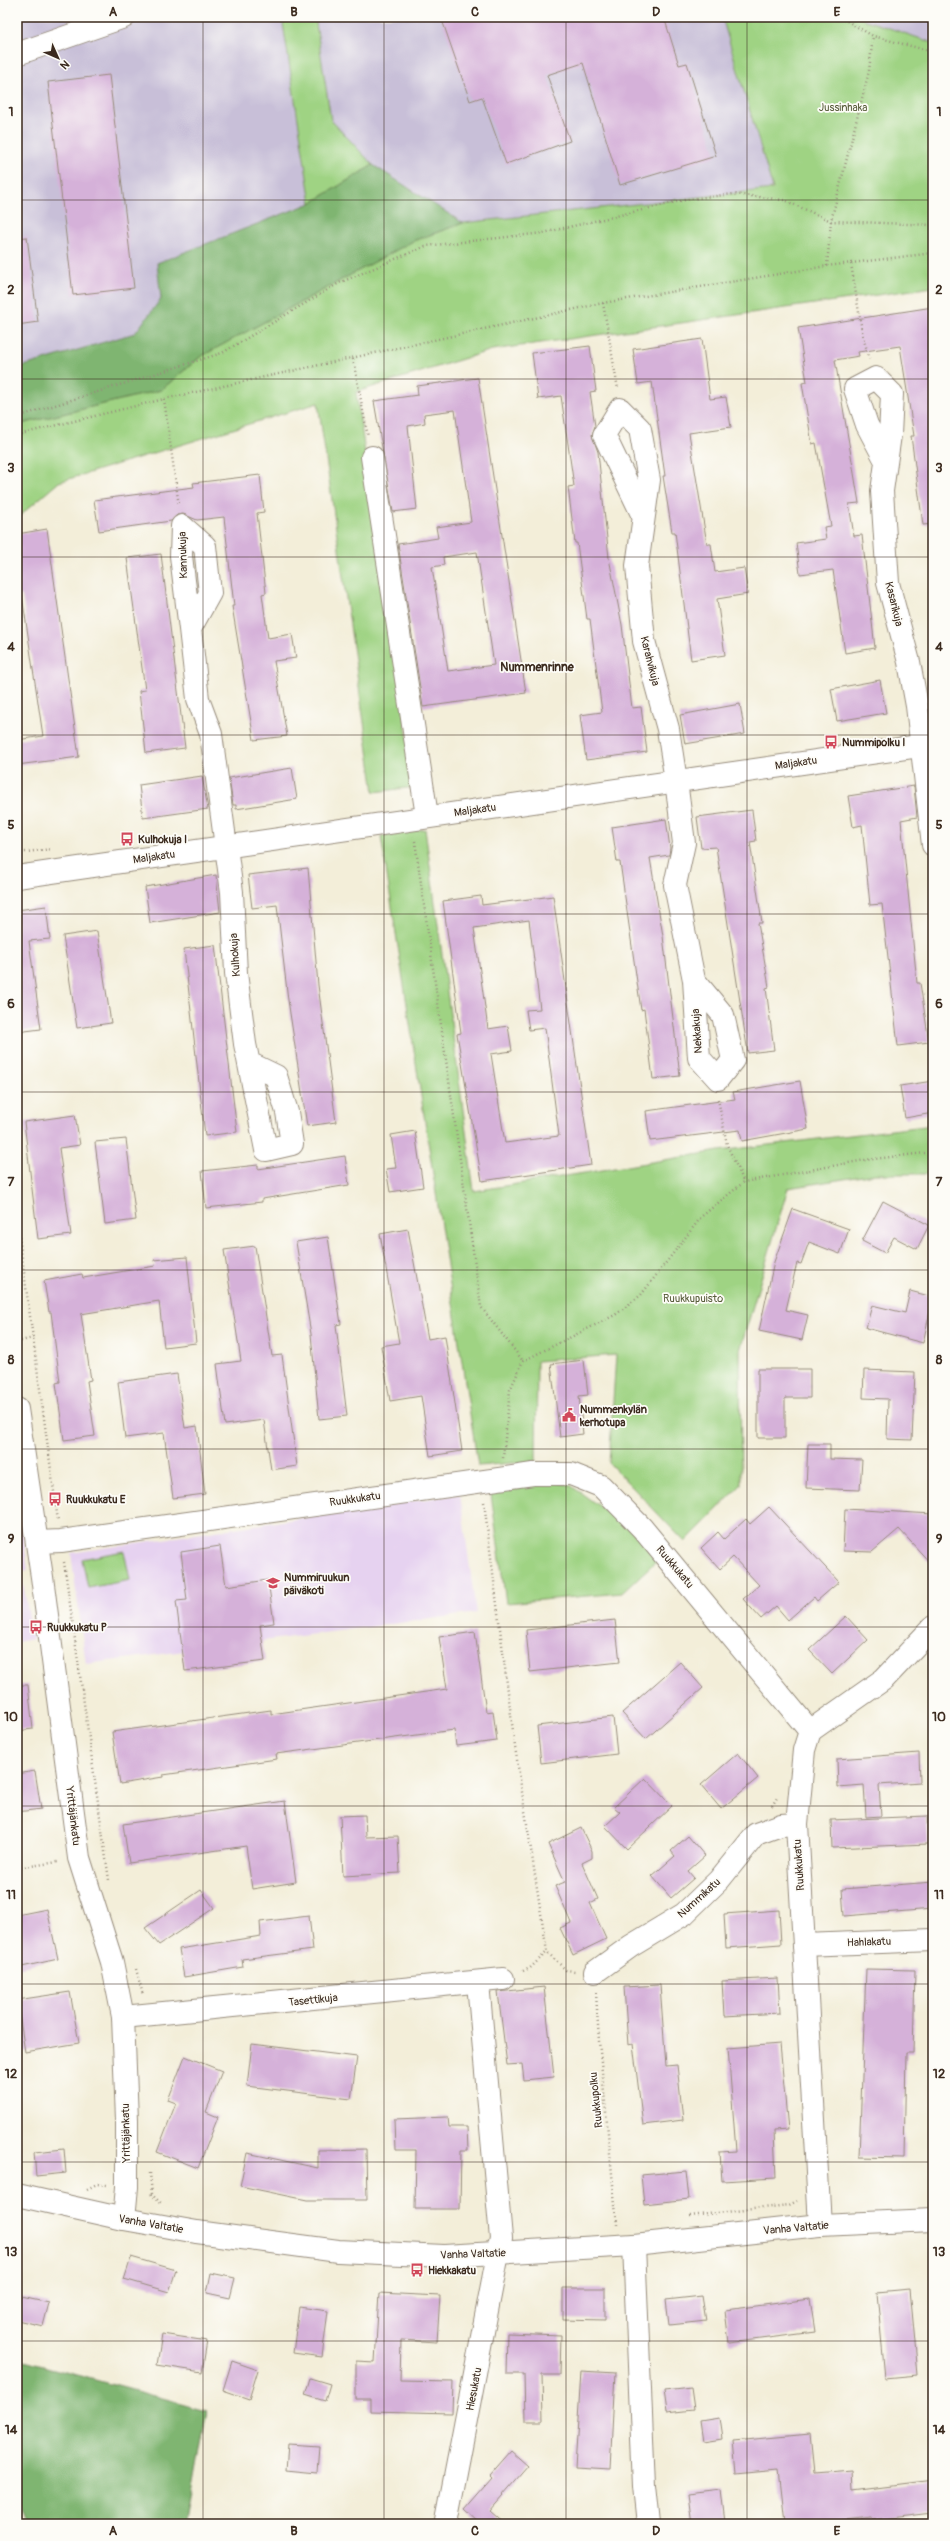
<svg xmlns="http://www.w3.org/2000/svg" width="950" height="2541" viewBox="0 0 950 2541" font-family="Pangolin,sans-serif">
<style>
.built{fill:#e6d2f0}
.industrial{fill:#c8bfd8}
.green{fill:#9fd383;stroke:#6d7e50}
.forest{fill:#7fb571;stroke:#5d7048}
.building{fill:#d5b1d9;fill-rule:evenodd}
.lines{fill:none;stroke-linecap:round;stroke-linejoin:round}
.minor-casing{stroke:#978c7c;stroke-width:24}
.path{stroke:#978c7c;stroke-width:2.5;stroke-dasharray:1 3;stroke-linecap:butt}
.minor{stroke:#fff;stroke-width:22}
.grid{fill:none;stroke:#3b2a1e;stroke-width:1;stroke-opacity:0.55}
.labels{text-anchor:middle;dominant-baseline:central;stroke-width:3.5;stroke-linejoin:round;paint-order:stroke}
.park-label{font-size:11px;fill:#595d3c;stroke:#fdfcf7}
.street-label{font-size:11px;fill:#3b2a1e;stroke:#fdfcf7}
.poi-label{font-size:11px;font-weight:bold;fill:#3b2a1e;stroke:#fdfcf7;text-anchor:start}
.neighbourhood-label{font-size:12px;font-weight:bold;fill:#3b2a1e;stroke:#fdfcf7}
.neatline{fill:none;stroke:#3b2a1e;stroke-width:1.5}
.grid-label{font-size:13px;text-anchor:middle;font-weight:bold;fill:#3b2a1e}
</style>
<rect width="100%" height="100%" fill="#fdfcf7"/>
<filter id="ink" filterUnits="userSpaceOnUse"><feTurbulence type="fractalNoise" baseFrequency=".025" numOctaves="2"/><feDisplacementMap in="SourceGraphic" scale="8" xChannelSelector="R" yChannelSelector="G"/><feConvolveMatrix kernelMatrix="1 2 1 2 8 2 1 2 1" color-interpolation-filters="sRGB"/></filter>
<filter id="wash" filterUnits="userSpaceOnUse"><feTurbulence type="fractalNoise" baseFrequency=".012" numOctaves="4" result="noise"/><feDisplacementMap in="SourceGraphic" scale="16" xChannelSelector="R" yChannelSelector="G"/><feGaussianBlur stdDeviation="0.9" result="paint"/><feColorMatrix in="noise" values="0 0 0 0 0 0 0 0 0 0 0 0 0 0 0 0 0 1.4 0 .05"/><feComposite in="paint" operator="in"/></filter>
<g filter="url(#wash)">
<rect width="100%" height="100%" fill="#f3eed9"/>
<g class="built">
<path d="M17 1490 28 1571 21 1572 33 1639 17 1642Z"/>
<path d="M460 1494 476 1613 86 1664 71 1553Z"/>
</g>
<path class="industrial" d="M17 17H933V152L135 333 17 368Z"/>
<g class="green">
<path d="M282 17H315L331 120 373 165 311 203Z"/>
<path d="M722 17H857L933 43V287L492 350 356 392 415 787 374 792 318 403 59 482 17 518V425L161 390 200 357 413 241 463 223 773 189Z"/>
<path d="M425 829 474 1191 719 1151 933 1125V1174H875L788 1188 740 1350 741 1485 685 1542 609 1463 616 1355 537 1361 536 1461 478 1466 381 836Z"/>
<path d="M535 1479 570 1485 639 1535 657 1560 622 1593 506 1603 490 1487Z"/>
<path d="M124 1551 130 1580 88 1588 82 1559Z"/>
</g>
<g class="forest">
<path d="M373 165 463 223 413 241 200 357 161 390 17 425V368L135 333 161 299 157 263 311 203Z"/>
<path d="M17 2359 207 2410 187 2524H28L17 2495Z"/>
</g>
<g id="blocks">
<g class="building">
<path d="M441 17H664L679 65 687 63 716 156 620 185 583 63 547 75 570 141 506 164 482 97 470 101Z"/>
<path d="M109 75 134 288 73 295 48 82Z"/>
<path d="M27 237 38 322 17 325V238Z"/>
<path d="M933 307V524L923 525 911 436H914L900 346 858 352 859 356 835 360 859 503 849 504 854 536 862 535 875 648 845 653 833 570 800 574 796 543 826 539 824 527 831 526 816 443 812 444 802 383 807 382 798 328Z"/>
<path d="M702 339 710 399 726 397 731 427 689 433 707 544H711L715 572 744 568 748 594 717 599 725 655 691 660 675 532H672L663 476H665L652 382 638 384 633 349Z"/>
<path d="M590 346 596 391 590 392 595 426 592 435 598 452 609 558 622 625 632 708 641 707 647 752 586 760 580 715 602 712 590 619H587L577 543H575L568 487 574 486 561 396 538 399 532 353Z"/>
<path d="M478 378 526 693 423 707 398 544 438 538 436 527 471 522 455 410 424 414 425 423 408 426 417 509 393 512 374 401 418 395 417 386ZM477 552 494 665 448 671 432 567 444 565 443 557Z"/>
<path d="M260 475 264 512 257 513 266 593 262 594 268 638 292 634 296 658 274 661 287 736 254 740 232 606H234L224 517 197 520 183 514 177 515 171 521 99 531 94 500 194 487 193 483Z"/>
<path d="M47 529 79 757 17 765V740L43 736 22 595 19 596 17 586V534Z"/>
<path d="M161 554 185 748 146 753 139 691 145 690 127 558Z"/>
<path d="M880 680 886 713 837 721 831 689Z"/>
<path d="M740 704 745 734 685 744 680 715Z"/>
<path d="M292 768 297 799 236 809V805H233L229 778Z"/>
<path d="M202 776 208 809 143 818 139 785Z"/>
<path d="M914 786 917 817 901 820 917 983H920L929 1042 898 1046 882 904 870 905 862 825 853 827 848 796Z"/>
<path d="M752 810 756 841 750 842 762 923H758L769 987 766 988 774 1050 748 1053 716 847 701 848 697 817Z"/>
<path d="M666 819 670 848 669 855 650 858 663 936 680 1076 653 1079 644 1009 641 1010 620 862H617L612 827Z"/>
<path d="M308 868 318 985 336 1122 307 1126 288 1000 277 905 252 908 248 875Z"/>
<path d="M216 875 220 912 150 923 145 887Z"/>
<path d="M481 896 482 905 553 896 591 1165 482 1181 457 1034 461 1033 443 901ZM529 920 540 1009 526 1010 529 1030 545 1028 559 1136 505 1143 491 1054 512 1051 508 1026 488 1029 474 928Z"/>
<path d="M46 906 50 939 29 941 41 1029 17 1032V910Z"/>
<path d="M97 931 111 1023 77 1028 63 936Z"/>
<path d="M215 945 237 1132 205 1136 184 949Z"/>
<path d="M800 1081 808 1129 742 1141 740 1130 650 1141 646 1111 735 1099 733 1092Z"/>
<path d="M933 1081V1113L905 1118 900 1086Z"/>
<path d="M75 1115 80 1145 59 1148 71 1235 38 1239 24 1122Z"/>
<path d="M415 1131 423 1187 390 1192 386 1169 396 1168 391 1135Z"/>
<path d="M126 1139 136 1220 105 1224 95 1142Z"/>
<path d="M345 1156 349 1185 262 1199V1202L206 1208 202 1171 258 1165V1169Z"/>
<path d="M883 1201 929 1225 917 1249 894 1237 885 1253 862 1241Z"/>
<path d="M793 1209 849 1229 840 1254 809 1242 801 1264 797 1263 786 1310 808 1315 802 1340 759 1331 774 1262Z"/>
<path d="M408 1229 428 1339 445 1336 462 1451 430 1456 421 1396 390 1401 381 1346 399 1343 380 1234Z"/>
<path d="M328 1237 341 1324 336 1325 347 1416 319 1419 311 1334 296 1242Z"/>
<path d="M255 1246 272 1356 282 1355 297 1466 271 1470 264 1420 225 1425 217 1364 241 1361 224 1250Z"/>
<path d="M187 1257 196 1343 164 1347 159 1301 81 1314 91 1380 87 1381 95 1436 64 1440 56 1383 60 1382 51 1312H49L44 1281 82 1274 83 1278 155 1266 154 1260Z"/>
<path d="M910 1291 933 1297 923 1343 866 1328 872 1305 905 1313Z"/>
<path d="M584 1360 588 1395 579 1396 583 1434 560 1437 551 1364Z"/>
<path d="M758 1369H810V1398H785V1438H758Z"/>
<path d="M864 1370 915 1372 912 1440 887 1439 888 1399 863 1398Z"/>
<path d="M177 1374 185 1428 197 1426 205 1494 173 1498 164 1433 125 1438 118 1382Z"/>
<path d="M808 1444H830V1459L862 1460 860 1490 806 1488Z"/>
<path d="M769 1507 839 1582 817 1601 814 1597 788 1620 776 1606 761 1619 743 1599 759 1585 733 1557 720 1569 701 1548 718 1532 724 1539 746 1519 750 1524Z"/>
<path d="M845 1509 933 1514V1566L899 1529 872 1552 843 1551Z"/>
<path d="M220 1546 226 1586 268 1580 274 1623 260 1625 265 1661 185 1671 176 1601 187 1600 181 1552Z"/>
<path d="M846 1616 868 1640 832 1674 809 1650Z"/>
<path d="M615 1620 620 1662 530 1672 526 1630Z"/>
<path d="M475 1632 486 1712 493 1711 497 1741 456 1746 454 1730 276 1754 277 1759 163 1775V1777L120 1784 112 1732 271 1710V1714L447 1689 439 1637Z"/>
<path d="M680 1662 703 1688 646 1739 622 1713Z"/>
<path d="M17 1685H28L33 1729 17 1731Z"/>
<path d="M613 1717 617 1754 541 1763 537 1726Z"/>
<path d="M738 1753 758 1778 721 1809 701 1785Z"/>
<path d="M919 1753 920 1782 879 1785 881 1816 866 1817 864 1785 838 1787 837 1759Z"/>
<path d="M35 1771 41 1809 17 1812V1774Z"/>
<path d="M645 1778 672 1806 627 1849 605 1826 620 1812 614 1807Z"/>
<path d="M285 1801 296 1882 252 1889 246 1846 129 1863 123 1824Z"/>
<path d="M365 1815 366 1837 398 1836 400 1873 343 1876 340 1816Z"/>
<path d="M927 1816 928 1844 832 1848 831 1820Z"/>
<path d="M581 1828 592 1851V1858L582 1863 598 1899 590 1903 606 1939 573 1955 560 1928 571 1923 555 1886 565 1882 548 1844Z"/>
<path d="M688 1836 705 1856 688 1871 694 1878 671 1898 652 1876 675 1856 671 1851Z"/>
<path d="M933 1882V1909L844 1916 842 1889Z"/>
<path d="M201 1890 214 1908 159 1945 145 1928Z"/>
<path d="M47 1909 58 1959 17 1968V1915Z"/>
<path d="M779 1910 781 1944 726 1948 724 1914Z"/>
<path d="M309 1916 313 1950 242 1959 243 1967 184 1977 179 1949 261 1936 260 1922Z"/>
<path d="M866 1969 915 1970 913 2053H906L904 2158 859 2157Z"/>
<path d="M778 1978 780 2013 724 2016 722 1981Z"/>
<path d="M660 1985 666 2066 677 2065 683 2120 643 2125 633 2044 628 2045 624 1987Z"/>
<path d="M544 1987 554 2077 524 2080 522 2064 507 2065 498 1992Z"/>
<path d="M70 1992 79 2043 25 2052 17 2000Z"/>
<path d="M252 2044 357 2057 351 2099 247 2086Z"/>
<path d="M780 2044 788 2130 774 2131 776 2178 722 2181 720 2152 736 2151 728 2048Z"/>
<path d="M185 2056 222 2071 206 2112 218 2117 198 2168 157 2152 176 2103 168 2100Z"/>
<path d="M448 2117 449 2127H467L468 2150H461L460 2209H415L416 2150H395L394 2119Z"/>
<path d="M64 2149 66 2173 36 2176 34 2152Z"/>
<path d="M366 2149 367 2200H307L240 2186 247 2153 318 2168V2150Z"/>
<path d="M686 2171 689 2199 644 2204 641 2175Z"/>
<path d="M131 2257 176 2270 169 2292 124 2279Z"/>
<path d="M211 2273 235 2278 230 2298 207 2293Z"/>
<path d="M563 2288H605V2320L563 2319Z"/>
<path d="M910 2289 918 2375 885 2378 877 2292Z"/>
<path d="M379 2293 440 2296 437 2342 401 2340 400 2381 453 2382 452 2413 370 2411V2399H356V2361L375 2362Z"/>
<path d="M17 2296 49 2303 43 2326 17 2320Z"/>
<path d="M702 2296 706 2321 669 2325 666 2300Z"/>
<path d="M810 2299 815 2332 729 2343 725 2310Z"/>
<path d="M299 2307 328 2311 322 2357 293 2353Z"/>
<path d="M507 2333 561 2335 560 2375H542L543 2421H525L524 2374H506Z"/>
<path d="M162 2334 207 2341 202 2372 157 2365Z"/>
<path d="M232 2361 258 2370 249 2399 223 2390Z"/>
<path d="M581 2371 615 2373 610 2470 575 2468Z"/>
<path d="M310 2378 330 2384 325 2401 305 2395Z"/>
<path d="M691 2388 694 2409 667 2412 664 2391Z"/>
<path d="M719 2418 722 2439 703 2442 700 2421Z"/>
<path d="M810 2434 814 2473 852 2470 853 2490 933 2480V2513L873 2520 872 2518 816 2524H784L778 2471 736 2475 733 2441Z"/>
<path d="M288 2444 319 2446 317 2473 286 2470Z"/>
<path d="M511 2451 528 2466 490 2510 506 2524H480L465 2510 492 2479 489 2476Z"/>
<path d="M721 2490 725 2524H692L688 2494Z"/>
</g>
</g>
</g>
<g filter="url(#ink)">
<use href="#blocks" fill-opacity="0" stroke="#978c7c" stroke-width="1"/>
<g class="lines">
<g class="minor-casing">
<g id="minor">
<path d="M17 54 124 17"/>
<path d="M372 457 427 816"/>
<path d="M886 461 867 425 855 389 876 378 892 394 890 435 882 491 888 583 909 662 917 706 933 845"/>
<path d="M643 516 604 435 620 409 640 429 649 480 637 566 644 641 668 729 676 781 684 843 675 885 694 980 699 1058 718 1079 733 1060 723 1015 694 980"/>
<path d="M190 629 181 556 182 526 205 546 210 593 190 629 198 699 211 734 232 892 236 973 245 1044 266 1150 292 1144 287 1112 276 1076 249 1063"/>
<path d="M17 877 933 744"/>
<path d="M17 1409 42 1577 79 1858 112 1962 123 2017 127 2120V2187L124 2219"/>
<path d="M37 1542 61 1541 533 1474H571L601 1486 642 1528 810 1731 804 1750 797 1824 820 2225"/>
<path d="M810 1731 884 1679 933 1627"/>
<path d="M804 1945 933 1940"/>
<path d="M595 1972 631 1946 684 1914 719 1880 756 1834 781 1825 797 1824"/>
<path d="M123 2017 503 1979"/>
<path d="M17 2195 124 2219 197 2232 338 2251 444 2256 634 2245 820 2225 933 2220"/>
<path d="M634 2245 644 2486 648 2524"/>
<path d="M446 2524 501 2238 478 1983"/>
</g>
</g>
<g class="path">
<path d="M840 17 873 36 933 52"/>
<path d="M851 264 863 337 870 360"/>
<path d="M827 266 831 221 869 71 873 36"/>
<path d="M603 303 618 389"/>
<path d="M353 359 368 437"/>
<path d="M164 399 179 506"/>
<path d="M17 417 222 353 339 283 426 246 543 233 689 199 734 194 784 200 831 221 933 225"/>
<path d="M17 435 164 399 603 303 827 266 933 253"/>
<path d="M415 841 481 1307 523 1361"/>
<path d="M17 853 52 849"/>
<path d="M718 1099 727 1145 744 1182"/>
<path d="M17 1221 58 1521"/>
<path d="M17 1342 33 1338"/>
<path d="M503 1458 510 1390 523 1361 615 1315 641 1295 702 1216 744 1182 865 1160 933 1152"/>
<path d="M484 1502 515 1747 547 1952 566 1970 575 1971"/>
<path d="M64 1562 109 1880"/>
<path d="M772 1806 778 1796"/>
<path d="M17 1868 58 1862"/>
<path d="M136 1969 143 1995"/>
<path d="M523 1971 530 1968 547 1952"/>
<path d="M596 1993 599 2041 617 2225"/>
<path d="M150 2173 152 2194"/>
<path d="M87 2189 97 2184 107 2185"/>
<path d="M151 2194 162 2204"/>
<path d="M690 2216 789 2205 797 2201"/>
</g>
<use href="#minor" class="minor"/>
</g>
</g>
<path class="grid" d="M203 17V2524M384 17V2524M566 17V2524M747 17V2524M17 200H933M17 379H933M17 557H933M17 735H933M17 914H933M17 1092H933M17 1270H933M17 1449H933M17 1627H933M17 1806H933M17 1984H933M17 2162H933M17 2341H933"/>
<defs>
<g id="bus-bare" transform="scale(1.08)"><path d="M-5-6H5V4H4V6H2V4H-2V6H-4V4H-5ZM-3.5-4V0h7V-4ZM-3.5 1.2v1.5H-2V1.2ZM2 1.2v1.5H3.5V1.2Z" fill="#d1495b" stroke="#fdfcf7" stroke-width="2.5" paint-order="stroke"/></g>
<g id="civic-bare" transform="scale(1.08)"><path d="M-.6-6.5H3V-4.5H.6V-3L4-1V1h2V6H-6V1h2V-1L-.6-3ZM-1.2 2.5V6h2.4V2.5Z" fill="#d1495b" stroke="#fdfcf7" stroke-width="2.5" paint-order="stroke"/></g>
<g id="school-bare" transform="scale(1.08)"><path d="M0-5L7-2L0 1L-7-2ZM-4 1L0 2.5L4 1V4Q0 6-4 4Z" fill="#d1495b" stroke="#fdfcf7" stroke-width="2.5" paint-order="stroke"/></g>
</defs>
<g fill-rule="evenodd">
<use href="#bus-bare" x="831" y="742"/>
<use href="#bus-bare" x="127" y="839"/>
<use href="#civic-bare" x="569" y="1415"/>
<use href="#bus-bare" x="55" y="1499"/>
<use href="#school-bare" x="273" y="1583"/>
<use href="#bus-bare" x="36" y="1627"/>
<use href="#bus-bare" x="417" y="2270"/>
</g>
<g class="labels">
<g class="park-label">
<text x="843" y="107">Jussinhaka</text>
<text x="693" y="1298">Ruukkupuisto</text>
</g>
<g class="street-label">
<text transform="translate(183 555) rotate(-92)">Kannukuja</text>
<text transform="translate(894 604) rotate(76)">Kasarikuja</text>
<text transform="translate(650 661) rotate(76)">Karahvikuja</text>
<text transform="translate(796 763) rotate(-8)">Maljakatu</text>
<text transform="translate(475 810) rotate(-8)">Maljakatu</text>
<text transform="translate(154 857) rotate(-8)">Maljakatu</text>
<text transform="translate(235 955) rotate(-94)">Kulhokuja</text>
<text transform="translate(697 1031) rotate(-94)">Nekkakuja</text>
<text transform="translate(355 1499) rotate(-8)">Ruukkukatu</text>
<text transform="translate(675 1567) rotate(50)">Ruukkukatu</text>
<text transform="translate(73 1816) rotate(83)">Yrittäjänkatu</text>
<text transform="translate(799 1865) rotate(-94)">Ruukkukatu</text>
<text transform="translate(699 1898) rotate(-42)">Nummikatu</text>
<text transform="translate(869 1942) rotate(-2)">Hahlakatu</text>
<text transform="translate(313 2000) rotate(-6)">Tasettikuja</text>
<text transform="translate(596 2100) rotate(-96)">Ruukkupolku</text>
<text transform="translate(126 2133) rotate(-91)">Yrittäjänkatu</text>
<text transform="translate(151 2224) rotate(10)">Vanha Valtatie</text>
<text transform="translate(796 2228) rotate(-5)">Vanha Valtatie</text>
<text transform="translate(473 2254) rotate(-2)">Vanha Valtatie</text>
<text transform="translate(474 2389) rotate(-79)">Hiesukatu</text>
</g>
<g class="poi-label">
<text x="842" y="742">Nummipolku I</text>
<text x="138" y="839">Kulhokuja I</text>
<text x="580" y="1409">Nummenkylän<tspan x="580" dy="13">kerhotupa</tspan></text>
<text x="66" y="1499">Ruukkukatu E</text>
<text x="284" y="1577">Nummiruukun<tspan x="284" dy="13">päiväkoti</tspan></text>
<text x="47" y="1627">Ruukkukatu P</text>
<text x="428" y="2270">Hiekkakatu</text>
</g>
<g class="neighbourhood-label">
<text x="537" y="667">Nummenrinne</text>
</g>
</g>
<rect width="950" height="2541" fill="none" stroke="#fdfcf7" stroke-width="44"/>
<g transform="translate(58 58) rotate(135)" stroke="#fdfcf7" stroke-width="3" paint-order="stroke">
<path d="M0-3L7 15L0 10L-7 15Z" fill="#3b2a1e"/>
<text y="-6" font-size="11" font-weight="bold" text-anchor="middle" fill="#3b2a1e">N</text>
</g>
<rect x="22" y="22" width="906" height="2497" class="neatline"/>
<g class="grid-label">
<text x="113" y="16">A</text>
<text x="294" y="16">B</text>
<text x="475" y="16">C</text>
<text x="656" y="16">D</text>
<text x="837" y="16">E</text>
<text x="11" y="116">1</text>
<text x="939" y="116">1</text>
<text x="11" y="294">2</text>
<text x="939" y="294">2</text>
<text x="11" y="472">3</text>
<text x="939" y="472">3</text>
<text x="11" y="651">4</text>
<text x="939" y="651">4</text>
<text x="11" y="829">5</text>
<text x="939" y="829">5</text>
<text x="11" y="1008">6</text>
<text x="939" y="1008">6</text>
<text x="11" y="1186">7</text>
<text x="939" y="1186">7</text>
<text x="11" y="1364">8</text>
<text x="939" y="1364">8</text>
<text x="11" y="1543">9</text>
<text x="939" y="1543">9</text>
<text x="11" y="1721">10</text>
<text x="939" y="1721">10</text>
<text x="11" y="1899">11</text>
<text x="939" y="1899">11</text>
<text x="11" y="2078">12</text>
<text x="939" y="2078">12</text>
<text x="11" y="2256">13</text>
<text x="939" y="2256">13</text>
<text x="11" y="2434">14</text>
<text x="939" y="2434">14</text>
<text x="113" y="2535">A</text>
<text x="294" y="2535">B</text>
<text x="475" y="2535">C</text>
<text x="656" y="2535">D</text>
<text x="837" y="2535">E</text>
</g>
</svg>
